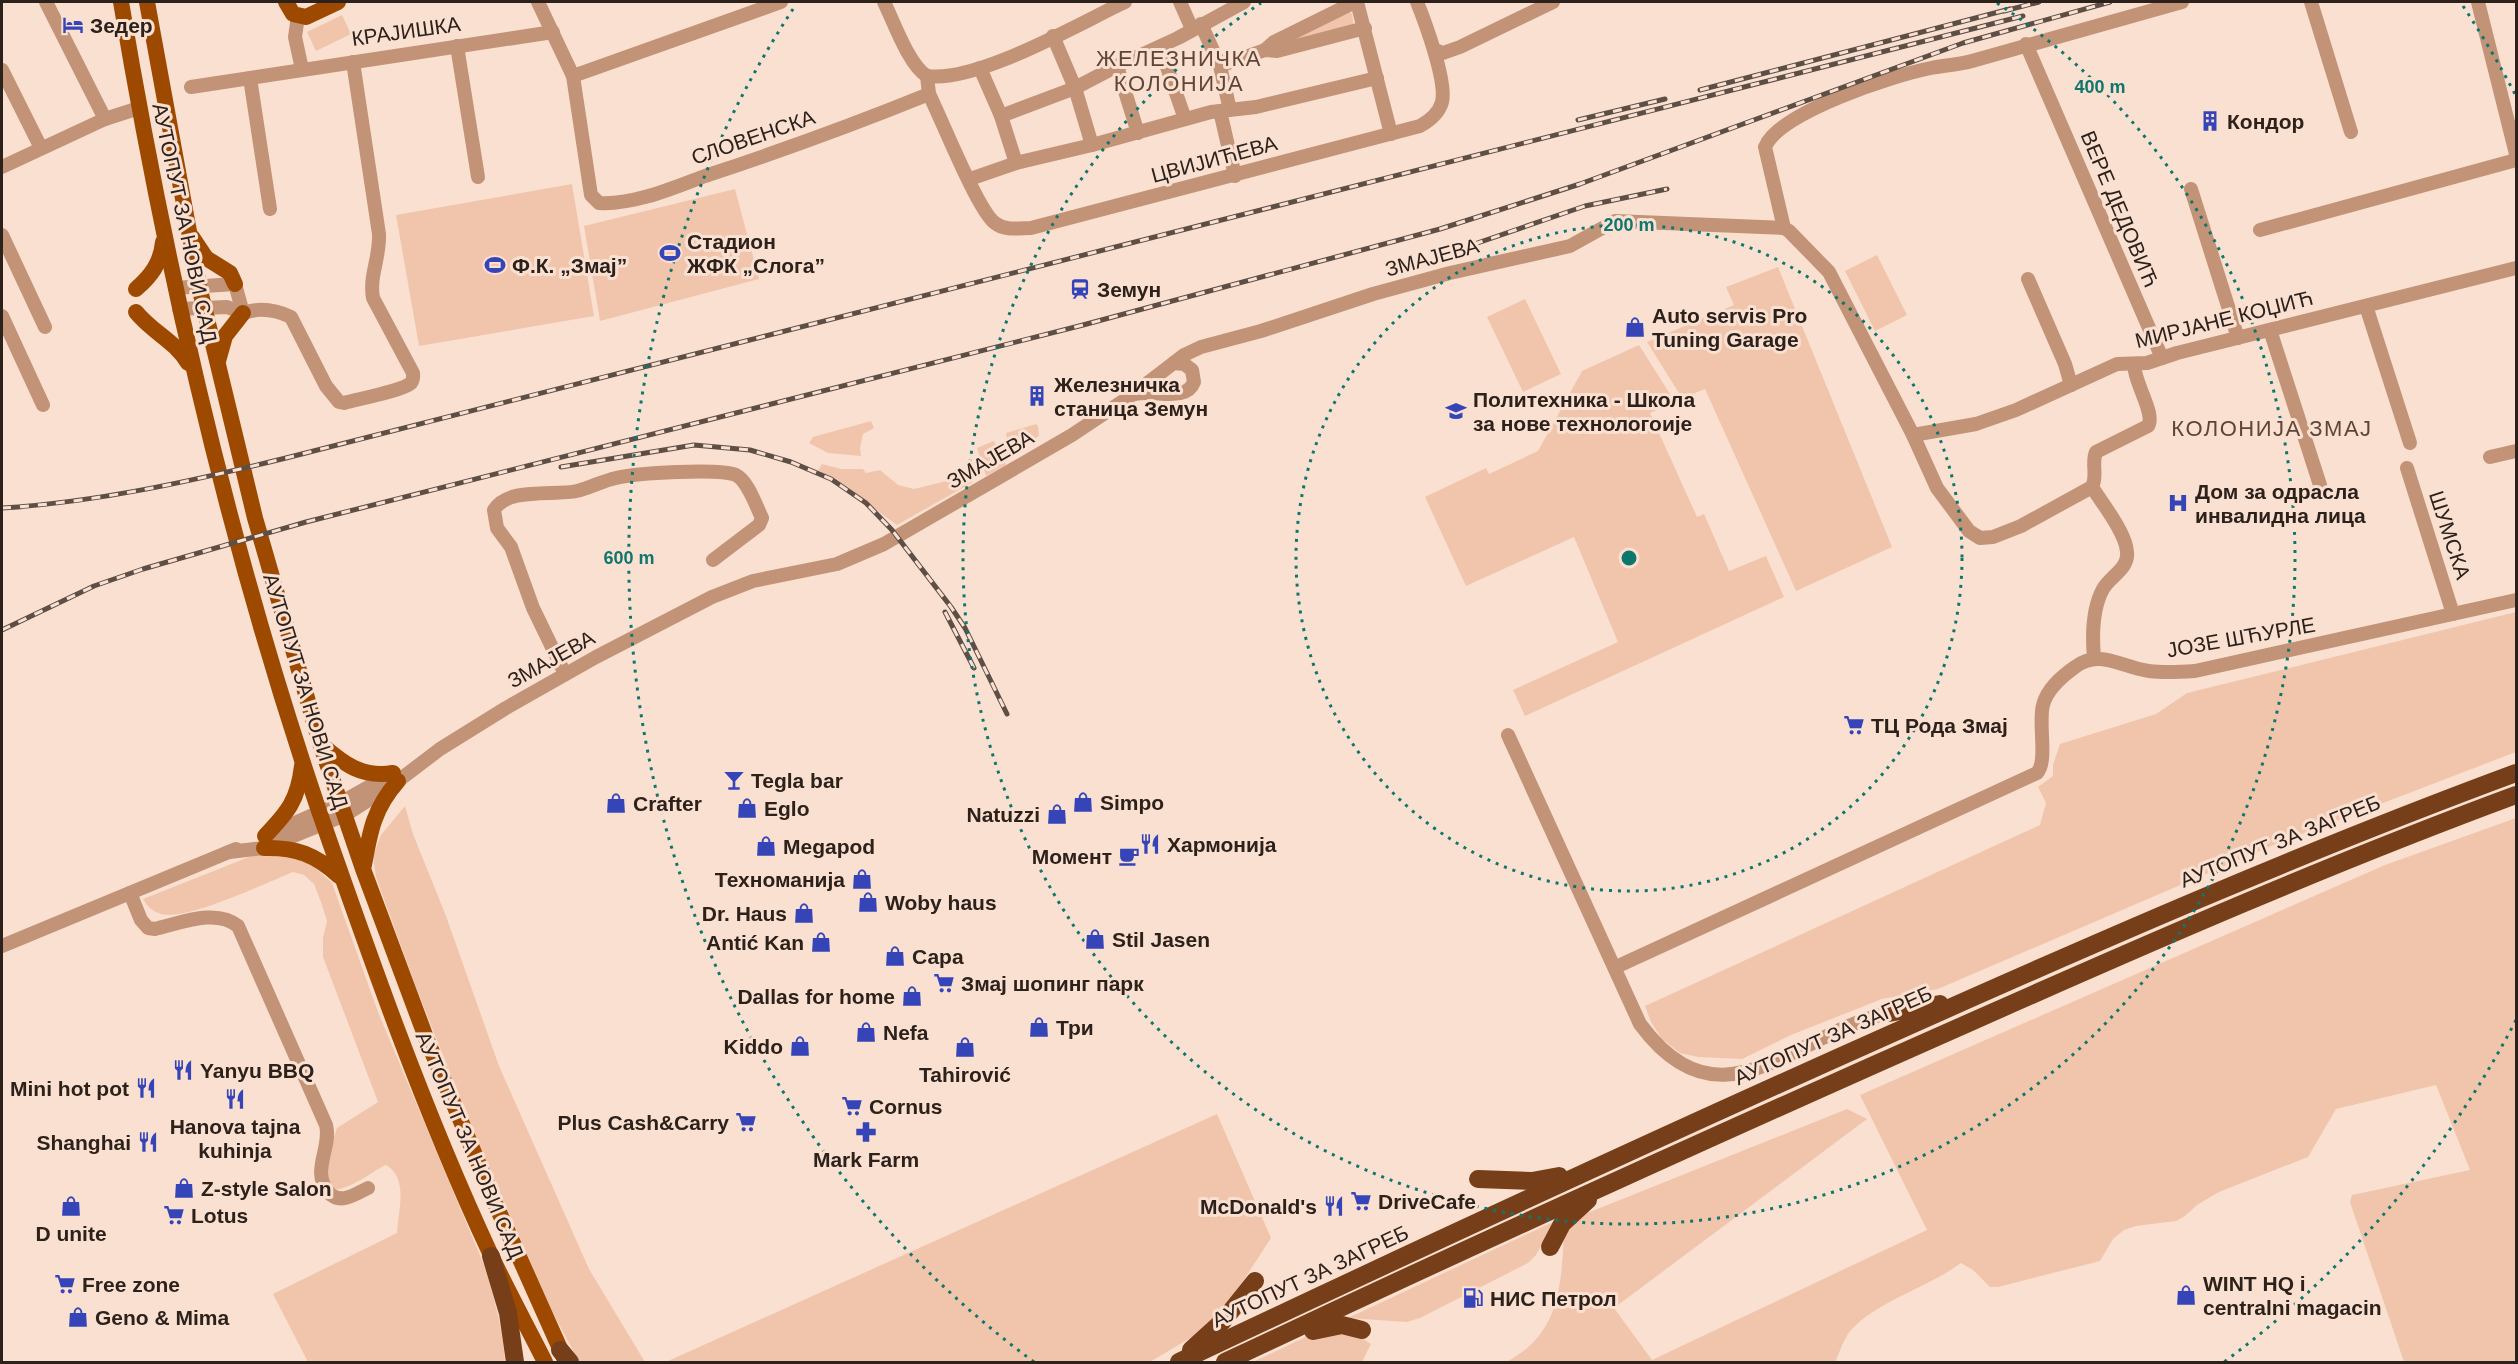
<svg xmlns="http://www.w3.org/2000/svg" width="2518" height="1364" viewBox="0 0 2518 1364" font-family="Helvetica,sans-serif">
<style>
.green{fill:#f1c5ac}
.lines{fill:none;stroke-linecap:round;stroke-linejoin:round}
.minor{stroke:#c39377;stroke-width:14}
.major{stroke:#9d4a00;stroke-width:16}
.highway{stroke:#773f19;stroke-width:18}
.rail-casing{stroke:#5d4e46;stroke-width:5}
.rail{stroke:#fae0d1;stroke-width:3;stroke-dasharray:9;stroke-linecap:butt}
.ring{fill:none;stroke:#0f766e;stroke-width:3;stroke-dasharray:3 6}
.labels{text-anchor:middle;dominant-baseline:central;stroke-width:6;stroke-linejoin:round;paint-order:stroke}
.poi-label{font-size:21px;font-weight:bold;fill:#2d211b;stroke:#fae0d1;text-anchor:start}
.street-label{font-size:21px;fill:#2d211b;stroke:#fae0d1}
.neighbourhood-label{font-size:22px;letter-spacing:1.5px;fill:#5f4535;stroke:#fae0d1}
.centre{fill:#0f766e;stroke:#fae0d1;stroke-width:3}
.ring-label{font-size:18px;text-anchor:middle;font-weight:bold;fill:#0f766e;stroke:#fae0d1;stroke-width:6;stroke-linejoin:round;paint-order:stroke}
</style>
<rect width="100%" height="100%" fill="#fae0d1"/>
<g class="green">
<path d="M1348 10 1352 14 1354 27 1282 46 1280 42Z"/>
<path d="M342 15 351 34 316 51 307 32Z"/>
<path d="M572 184 594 316 419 346 396 215Z"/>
<path d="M735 189 759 279 600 321 584 226Z"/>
<path d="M1877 255 1907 315 1875 331 1845 271Z"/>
<path d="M1778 267 1892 547 1796 591 1705 389 1682 398 1647 342 1734 305 1726 287Z"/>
<path d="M1525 299 1561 374 1523 392 1487 317Z"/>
<path d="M1639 345 1675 402 1650 413 1697 517 1704 514 1729 571 1766 556 1784 597 1525 716 1513 690 1618 642 1574 537 1466 586 1425 497 1486 468 1489 474 1538 451 1582 371Z"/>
<path d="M871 421 874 428 863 434 860 448 861 456 828 453 809 443 813 437Z"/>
<path d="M1036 424 1038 426 1039 436 1022 446 1013 454H1010L1006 433Z"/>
<path d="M994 441 1006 465 986 476 977 448Z"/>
<path d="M822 464 841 469H863L866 473 880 470 898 485 914 489 971 475 973 482 897 525 837 481 818 470Z"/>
<path d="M2516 612V752L2276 844 1938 989 1882 999 1791 1035 1742 1059 1698 1057 1680 1053 1662 1039 1651 1022 1645 1006 2040 825 2046 803 2038 787 2053 776V765L2060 744 2156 714 2187 693Z"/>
<path d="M405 806 413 834 446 916 499 1066 589 1269 645 1362H579L552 1311 479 1146 417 990 376 877 373 856 381 835Z"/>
<path d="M2516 818V1362H2404L2350 1202 2352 1195 2470 1170 2436 1085 2336 1109 2308 1157 2219 1192 2197 1205 2185 1216 2176 1221 2136 1226 2124 1230 2113 1239 2100 1261 1998 1287H1990L1973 1270 1961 1263C1929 1287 1878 1301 1852 1329 1844 1337 1840 1352 1835 1362H1506C1559 1335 1561 1288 1564 1234L1585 1214 1847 1109 1867 1119 1614 1308 1652 1360 1927 1230 1860 1095 2385 865Z"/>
<path d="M278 852 311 864 332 883 378 1012 484 1265C494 1297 503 1328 505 1362H308L273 1294 397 1233C398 1210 409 1179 386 1165 366 1175 358 1185 335 1190L329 1182 326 1171 328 1156 337 1128 378 1102 323 957V938L327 921 321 902 314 884 304 875 293 872C264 884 198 915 169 915 158 915 148 909 143 899L249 857Z"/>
<path d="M1217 1114 1271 1238 1226 1307 1200 1332 1150 1362H660L668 1361Z"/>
<path d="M1555 1221 1536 1255 1528 1263 1420 1318 1407 1322 1348 1318Z"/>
<path d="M1320 1330 1355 1334 1371 1344 1362 1362H1253Z"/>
</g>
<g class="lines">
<g class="minor">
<path d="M46 2 105 119"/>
<path d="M538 2 573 76 591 195 599 203C634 205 673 188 705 176 781 151 855 124 929 94"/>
<path d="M884 2C893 20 909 66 927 76L929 94C941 118 978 211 995 223 1005 231 1019 228 1031 228L1420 126C1429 121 1439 113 1442 102 1447 81 1425 22 1417 2"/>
<path d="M1180 2 1192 29"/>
<path d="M1357 2 1391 134"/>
<path d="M2311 2 2351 132"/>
<path d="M2478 2 2516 154"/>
<path d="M298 16 295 37 302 69"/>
<path d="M1201 24 1220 66 1230 110"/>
<path d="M1053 36 1075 88 1092 145"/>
<path d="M2026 44 2162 358"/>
<path d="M457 46 478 177"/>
<path d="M1160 47 1185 119"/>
<path d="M1265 50 1274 42 1355 2"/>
<path d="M1435 50 1443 53 1460 47 1553 2"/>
<path d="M1117 66 1138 133"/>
<path d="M1220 66 1265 50 1277 51 1365 28"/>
<path d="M980 68 1001 116 1016 163"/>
<path d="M2 70 41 148"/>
<path d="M573 76 781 2"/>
<path d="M927 76C977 83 1078 24 1125 2"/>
<path d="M250 78 270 209"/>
<path d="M191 87 553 32"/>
<path d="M1220 111 1235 176"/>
<path d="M1001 116 1075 88 1117 66 1178 38 1244 2"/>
<path d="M2 167 105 119 139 108"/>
<path d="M970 179 1016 163 1092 145 1211 112 1256 107 1377 78"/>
<path d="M2191 189 2238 338"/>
<path d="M1784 228 1765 147C1779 112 1895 75 1931 68 1944 65 1958 65 1972 61 2042 41 2112 21 2182 2"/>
<path d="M2260 230 2516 160"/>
<path d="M2 235 45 327"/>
<path d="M2028 279 2065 364 2071 385"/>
<path d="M175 288 235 284 243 313"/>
<path d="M2366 306 2410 443"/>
<path d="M179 309 227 307 243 313"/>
<path d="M243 313C260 307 276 310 291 317L326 386 339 402 344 403C358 399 402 391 411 383 414 379 413 378 413 373L373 298C369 276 380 258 379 234L353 62"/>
<path d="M2 316 43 405"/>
<path d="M2270 330 2320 485"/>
<path d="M1135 394C1154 389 1186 403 1194 382L1192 370 1184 364 1174 363"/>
<path d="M1913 435 1976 424 2016 410 2117 364 2147 363 2177 353 2516 268"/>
<path d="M2490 457 2516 451"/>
<path d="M2407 468 2453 614"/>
<path d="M2092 487C2102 503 2126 533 2127 552 2129 569 2110 576 2103 589 2092 609 2092 635 2094 658"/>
<path d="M565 674 533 608 511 547 497 528 494 510C507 487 554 496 577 491 590 488 602 481 616 478 636 473 719 468 736 475 748 481 756 506 762 518L759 525 713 560"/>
<path d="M1508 735 1640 1024C1722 1135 1795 1032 1889 1013"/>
<path d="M268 835 340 803 393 773"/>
<path d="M229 852 264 848 345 815 398 781 440 749 506 708 596 657 712 597 753 581 837 564 884 544 1072 435 1132 395 1184 355 1201 347 1261 331 1373 294 1450 273 1570 246 1615 221 1784 228 1789 231 1829 272 1913 435 1937 488 1969 531 1980 538 1993 537 2021 526 2092 487C2098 475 2091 463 2096 452L2148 426C2156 414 2134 383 2134 364"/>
<path d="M130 893 141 920 148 928 155 929C181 923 216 908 238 926L326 1125C332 1148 310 1171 329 1193 341 1205 355 1194 368 1188"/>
<path d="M2 946 236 849"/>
<path d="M1616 967 2037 773C2048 761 2038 723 2043 705 2047 689 2061 677 2075 667 2099 648 2123 668 2149 671 2165 673 2180 672 2195 671L2516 600"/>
</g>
<g class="major">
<path d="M121 2C167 276 229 547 319 811 371 960 423 1109 490 1253 507 1290 527 1326 545 1362"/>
<path d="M147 2 199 286 255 518 320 743 363 869 425 1035 495 1203 566 1362"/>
<path d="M286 2 293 14 306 17 338 2"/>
<path d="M192 237 206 258 230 273 235 284"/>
<path d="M136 289C151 276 161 263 163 242"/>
<path d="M136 312C152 332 175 341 188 363"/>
<path d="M218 361 225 336 243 313"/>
<path d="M322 745C344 764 362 778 393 773"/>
<path d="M265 836C288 812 298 800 302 766"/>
<path d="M264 848C296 847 316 855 339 876"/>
<path d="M364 865C370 831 374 808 398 781"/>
</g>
<g class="highway">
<path d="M1889 1013 1940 1004"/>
<path d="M1478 1179 1532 1181 1559 1176"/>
<path d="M1550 1247 1562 1224 1588 1200"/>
<path d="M491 1256 508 1313 515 1362"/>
<path d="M1313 1331 1342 1325 1362 1330"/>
<path d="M560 1350 570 1362"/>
<path d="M1191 1350 1223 1321 1255 1281"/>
<path d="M1179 1362C1416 1250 1653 1140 1893 1033 2099 941 2305 851 2516 773"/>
<path d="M1225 1362C1473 1245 1722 1132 1973 1021 2153 941 2332 863 2516 795"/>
</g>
<g class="rail-casing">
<g id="rail">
<path d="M2004 11 2039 2"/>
<path d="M1700 90 2010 9"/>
<path d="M1578 120 1665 99"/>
<path d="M1457 250 1585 206 1667 189"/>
<path d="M561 467 694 445 750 450 791 462 831 479 866 503 892 530 951 607 965 628 1007 714"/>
<path d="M2 508C98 502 192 481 286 458L2023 16"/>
<path d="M945 612 974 668"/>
<path d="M2 630 94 586 143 569 306 522 1083 325 1440 229 1580 184 1963 43 2110 2"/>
</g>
</g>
<use href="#rail" class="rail"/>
</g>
<g class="ring">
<circle cx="1629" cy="558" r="333"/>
<path d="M1997 3A666 666 0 1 1 1261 3"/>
<path d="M2516 1020A1000 1000 0 0 1 2224 1362M1034 1362A1000 1000 0 0 1 795 6M2463 6A1000 1000 0 0 1 2516 96"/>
</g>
<defs>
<g id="hotel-bare" transform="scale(1.62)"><path d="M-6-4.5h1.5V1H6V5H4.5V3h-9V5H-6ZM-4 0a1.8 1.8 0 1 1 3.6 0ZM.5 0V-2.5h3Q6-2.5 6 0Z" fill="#3545b8" stroke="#fae0d1" stroke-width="2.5" paint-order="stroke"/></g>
<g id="building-bare" transform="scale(1.62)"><path d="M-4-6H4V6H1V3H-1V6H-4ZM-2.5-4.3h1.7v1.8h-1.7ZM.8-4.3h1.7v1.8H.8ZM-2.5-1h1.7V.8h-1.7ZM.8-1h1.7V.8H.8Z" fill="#3545b8" stroke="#fae0d1" stroke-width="2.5" paint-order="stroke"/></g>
<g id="stadium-bare" transform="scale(1.62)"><path d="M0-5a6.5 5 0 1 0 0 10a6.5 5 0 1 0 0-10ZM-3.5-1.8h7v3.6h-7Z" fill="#3545b8" stroke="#fae0d1" stroke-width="2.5" paint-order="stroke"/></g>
<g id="station-bare" transform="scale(1.62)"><path d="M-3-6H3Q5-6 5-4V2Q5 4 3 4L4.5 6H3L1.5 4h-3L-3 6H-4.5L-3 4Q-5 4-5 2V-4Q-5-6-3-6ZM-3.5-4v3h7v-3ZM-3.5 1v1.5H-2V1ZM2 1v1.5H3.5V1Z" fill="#3545b8" stroke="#fae0d1" stroke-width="2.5" paint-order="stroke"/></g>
<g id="shop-bare" transform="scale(1.62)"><path d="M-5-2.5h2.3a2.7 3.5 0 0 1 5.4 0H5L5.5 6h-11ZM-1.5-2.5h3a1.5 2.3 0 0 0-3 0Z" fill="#3545b8" stroke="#fae0d1" stroke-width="2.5" paint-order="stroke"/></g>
<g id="school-bare" transform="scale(1.62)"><path d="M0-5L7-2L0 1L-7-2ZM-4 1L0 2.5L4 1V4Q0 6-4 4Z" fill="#3545b8" stroke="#fae0d1" stroke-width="2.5" paint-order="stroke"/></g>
<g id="hospital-bare" transform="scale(1.62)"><path d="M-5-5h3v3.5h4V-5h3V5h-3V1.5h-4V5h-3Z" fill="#3545b8" stroke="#fae0d1" stroke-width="2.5" paint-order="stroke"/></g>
<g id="supermarket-bare" transform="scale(1.62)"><path d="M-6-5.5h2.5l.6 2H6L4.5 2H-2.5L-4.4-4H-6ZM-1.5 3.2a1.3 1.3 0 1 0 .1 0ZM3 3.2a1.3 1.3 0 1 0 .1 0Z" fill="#3545b8" stroke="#fae0d1" stroke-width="2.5" paint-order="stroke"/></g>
<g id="bar-bare" transform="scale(1.62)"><path d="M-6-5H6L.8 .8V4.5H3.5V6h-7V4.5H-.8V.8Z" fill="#3545b8" stroke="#fae0d1" stroke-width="2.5" paint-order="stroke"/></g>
<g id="restaurant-bare" transform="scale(1.62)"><path d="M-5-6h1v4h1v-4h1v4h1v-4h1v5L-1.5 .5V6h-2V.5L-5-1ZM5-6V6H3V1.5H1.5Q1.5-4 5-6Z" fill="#3545b8" stroke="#fae0d1" stroke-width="2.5" paint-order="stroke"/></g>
<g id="cafe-bare" transform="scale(1.62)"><path d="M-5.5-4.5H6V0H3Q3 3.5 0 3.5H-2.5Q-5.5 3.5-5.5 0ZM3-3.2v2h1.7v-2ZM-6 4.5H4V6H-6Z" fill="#3545b8" stroke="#fae0d1" stroke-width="2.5" paint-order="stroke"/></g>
<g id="pharmacy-bare" transform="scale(1.62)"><path d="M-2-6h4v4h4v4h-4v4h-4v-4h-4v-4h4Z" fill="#3545b8" stroke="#fae0d1" stroke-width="2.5" paint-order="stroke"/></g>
<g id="fuel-bare" transform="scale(1.62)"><path d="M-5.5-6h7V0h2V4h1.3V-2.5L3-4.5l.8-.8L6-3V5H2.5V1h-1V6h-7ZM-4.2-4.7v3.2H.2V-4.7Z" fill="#3545b8" stroke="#fae0d1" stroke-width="2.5" paint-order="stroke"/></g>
</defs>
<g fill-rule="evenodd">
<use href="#hotel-bare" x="73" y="25"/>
<use href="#building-bare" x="2210" y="121"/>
<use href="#stadium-bare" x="670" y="253"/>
<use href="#stadium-bare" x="495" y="265"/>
<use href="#station-bare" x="1080" y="289"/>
<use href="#shop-bare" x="1635" y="327"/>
<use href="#building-bare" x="1037" y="396"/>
<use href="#school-bare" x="1456" y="411"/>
<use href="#hospital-bare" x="2178" y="503"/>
<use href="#supermarket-bare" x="1854" y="725"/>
<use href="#bar-bare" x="734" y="780"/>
<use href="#shop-bare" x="1083" y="802"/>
<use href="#shop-bare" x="616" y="803"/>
<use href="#shop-bare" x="747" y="808"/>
<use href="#shop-bare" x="1057" y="814"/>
<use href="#restaurant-bare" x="1150" y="844"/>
<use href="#shop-bare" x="766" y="846"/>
<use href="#cafe-bare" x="1129" y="856"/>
<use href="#shop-bare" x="862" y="879"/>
<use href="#shop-bare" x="868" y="902"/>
<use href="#shop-bare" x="804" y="913"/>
<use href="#shop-bare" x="1095" y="939"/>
<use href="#shop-bare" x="821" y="942"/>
<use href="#shop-bare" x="895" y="956"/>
<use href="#supermarket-bare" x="944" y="983"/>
<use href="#shop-bare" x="912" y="996"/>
<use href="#shop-bare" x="1039" y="1027"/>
<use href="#shop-bare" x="866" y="1032"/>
<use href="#shop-bare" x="800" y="1046"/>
<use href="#shop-bare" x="965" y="1047"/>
<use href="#restaurant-bare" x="183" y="1070"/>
<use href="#restaurant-bare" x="146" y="1088"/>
<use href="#restaurant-bare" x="235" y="1099"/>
<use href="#supermarket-bare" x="852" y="1106"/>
<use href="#supermarket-bare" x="746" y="1122"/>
<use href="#pharmacy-bare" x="866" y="1132"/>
<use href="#restaurant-bare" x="148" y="1142"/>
<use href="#shop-bare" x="184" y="1188"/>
<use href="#supermarket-bare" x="1361" y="1201"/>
<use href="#shop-bare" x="71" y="1206"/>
<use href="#restaurant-bare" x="1334" y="1206"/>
<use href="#supermarket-bare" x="174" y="1215"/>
<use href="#supermarket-bare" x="65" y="1284"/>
<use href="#shop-bare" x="2186" y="1295"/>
<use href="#fuel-bare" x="1473" y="1298"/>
<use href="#shop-bare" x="78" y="1317"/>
</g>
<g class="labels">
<g class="poi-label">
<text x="90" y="25">Зедер</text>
<text x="2227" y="121">Кондор</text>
<text x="687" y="241">Стадион<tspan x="687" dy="24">ЖФК „Слога”</tspan></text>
<text x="512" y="265">Ф.К. „Змај”</text>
<text x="1097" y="289">Земун</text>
<text x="1652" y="315">Auto servis Pro<tspan x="1652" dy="24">Tuning Garage</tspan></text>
<text x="1054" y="384">Железничка<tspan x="1054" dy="24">станица Земун</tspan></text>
<text x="1473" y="399">Политехника - Школа<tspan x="1473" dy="24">за нове технологоије</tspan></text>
<text x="2195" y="491">Дом за одрасла<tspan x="2195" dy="24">инвалидна лица</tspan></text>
<text x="1871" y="725">ТЦ Рода Змај</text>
<text x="751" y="780">Tegla bar</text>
<text x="1100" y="802">Simpo</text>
<text x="633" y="803">Crafter</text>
<text x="764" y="808">Eglo</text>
<text x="1040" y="814" text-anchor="end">Natuzzi</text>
<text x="1167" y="844">Хармонија</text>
<text x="783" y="846">Megapod</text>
<text x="1112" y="856" text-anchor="end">Момент</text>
<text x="845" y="879" text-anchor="end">Техноманија</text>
<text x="885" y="902">Woby haus</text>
<text x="787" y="913" text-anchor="end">Dr. Haus</text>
<text x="1112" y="939">Stil Jasen</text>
<text x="804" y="942" text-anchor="end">Antić Kan</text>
<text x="912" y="956">Сара</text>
<text x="961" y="983">Змај шопинг парк</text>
<text x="895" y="996" text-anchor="end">Dallas for home</text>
<text x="1056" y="1027">Три</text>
<text x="883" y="1032">Nefa</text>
<text x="783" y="1046" text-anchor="end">Kiddo</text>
<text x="200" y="1070">Yanyu BBQ</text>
<text x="965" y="1074" text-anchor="middle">Tahirović</text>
<text x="129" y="1088" text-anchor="end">Mini hot pot</text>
<text x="869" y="1106">Cornus</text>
<text x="729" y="1122" text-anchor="end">Plus Cash&amp;Carry</text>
<text x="235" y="1126" text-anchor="middle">Hanova tajna<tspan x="235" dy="24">kuhinja</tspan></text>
<text x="131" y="1142" text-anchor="end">Shanghai</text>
<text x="866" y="1159" text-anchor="middle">Mark Farm</text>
<text x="201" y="1188">Z-style Salon</text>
<text x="1378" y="1201">DriveCafe</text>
<text x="1317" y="1206" text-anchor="end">McDonald's</text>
<text x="191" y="1215">Lotus</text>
<text x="71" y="1233" text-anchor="middle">D unite</text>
<text x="2203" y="1283">WINT HQ i<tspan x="2203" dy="24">centralni magacin</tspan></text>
<text x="82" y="1284">Free zone</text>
<text x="1490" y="1298">НИС Петрол</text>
<text x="95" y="1317">Geno &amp; Mima</text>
</g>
<g class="street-label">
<text transform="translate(406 31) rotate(-8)">КРАЈИШКА</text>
<text transform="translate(753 137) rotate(-19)">СЛОВЕНСКА</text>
<text transform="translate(1214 159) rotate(-15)">ЦВИЈИЋЕВА</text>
<text transform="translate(2120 209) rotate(67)">ВЕРЕ ДЕДОВИЋ</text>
<text transform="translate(185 223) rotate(78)">АУТОПУТ ЗА НОВИ САД</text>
<text transform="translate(1432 257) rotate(-15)">ЗМАЈЕВА</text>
<text transform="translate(2224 319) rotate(-14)">МИРЈАНЕ КОЏИЋ</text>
<text transform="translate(990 459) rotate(-30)">ЗМАЈЕВА</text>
<text transform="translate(2450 535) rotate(72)">ШУМСКА</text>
<text transform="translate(2241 637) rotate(-10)">ЈОЗЕ ШЋУРЛЕ</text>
<text transform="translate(551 659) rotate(-29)">ЗМАЈЕВА</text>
<text transform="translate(306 691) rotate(73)">АУТОПУТ ЗА НОВИ САД</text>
<text transform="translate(2280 841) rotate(-22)">АУТОПУТ ЗА ЗАГРЕБ</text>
<text transform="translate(1833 1035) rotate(-24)">АУТОПУТ ЗА ЗАГРЕБ</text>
<text transform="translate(470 1145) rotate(67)">АУТОПУТ ЗА НОВИ САД</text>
<text transform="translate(1310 1276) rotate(-25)">АУТОПУТ ЗА ЗАГРЕБ</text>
</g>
<g class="neighbourhood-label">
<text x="1179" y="58">ЖЕЛЕЗНИЧКА<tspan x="1179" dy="25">КОЛОНИЈА</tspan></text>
<text x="2272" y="428">КОЛОНИЈА ЗМАЈ</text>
</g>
</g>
<circle cx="1629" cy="558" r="9" class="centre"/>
<g class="ring-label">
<text x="2100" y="93">400 m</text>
<text x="1629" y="231">200 m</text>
<text x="629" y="564">600 m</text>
</g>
<rect width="2518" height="1364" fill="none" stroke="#2d211b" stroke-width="6"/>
</svg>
